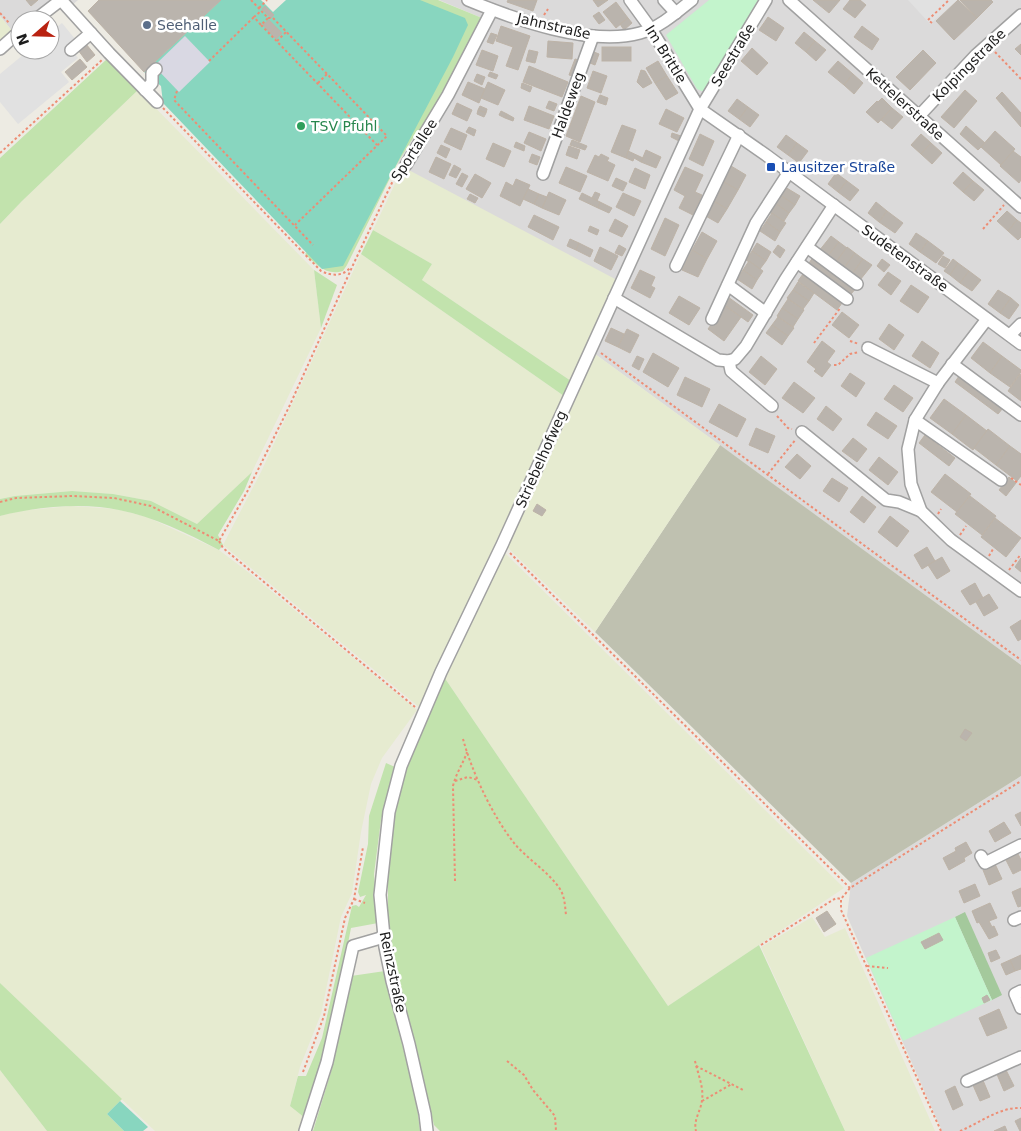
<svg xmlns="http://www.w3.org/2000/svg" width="1021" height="1131" viewBox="0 0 1021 1131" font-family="'DejaVu Sans',sans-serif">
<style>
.residential{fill:#dbdada}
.construction{fill:#bfc1b0}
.farmland{fill:#e6ebd0}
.grass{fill:#c2e3ad}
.forest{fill:#a4c99c}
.park{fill:#c3f4cc}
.pitch{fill:#88d6bf}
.parking{fill:#e1e1e1}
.plaza{fill:#d9d8e3}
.building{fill:#bab4ad;stroke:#bdb3a7}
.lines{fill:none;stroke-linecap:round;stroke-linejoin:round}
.minor-casing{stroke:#a1a1a1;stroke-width:14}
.path{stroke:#ed8d74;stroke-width:2;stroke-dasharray:2.5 2.5;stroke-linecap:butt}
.minor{stroke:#fff;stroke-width:11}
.service-dot{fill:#5c6f8a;stroke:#fff;stroke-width:2}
.leisure-dot{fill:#2e9e5b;stroke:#fff;stroke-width:2}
.transit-dot{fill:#1a4fb4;stroke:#fff;stroke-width:2}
.labels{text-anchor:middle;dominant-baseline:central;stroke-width:5;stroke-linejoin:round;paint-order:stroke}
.service-label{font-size:14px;fill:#4e5e75;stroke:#fff;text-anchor:start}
.street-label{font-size:14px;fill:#1d1d1d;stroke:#fff}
.leisure-label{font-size:14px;fill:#27864d;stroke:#fff;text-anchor:start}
.transit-label{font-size:14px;fill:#164399;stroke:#fff;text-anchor:start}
</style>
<rect width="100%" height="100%" fill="#edebe3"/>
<g class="residential">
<path d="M0 0H78L63 13 53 1 28 20H20V26L13 32 0 16Z"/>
<path d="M439 0H1021V665L595 354 586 348 403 167 397 164 413 138 424 130 482 18Z"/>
<path d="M1021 776V1131H942L847 916 851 883Z"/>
</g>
<path class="construction" d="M720 445 1021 665V776L851 883 595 632Z"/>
<g class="farmland">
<path d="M0 16 13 32 0 41Z"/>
<path d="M138 90 314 270 321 328 252 472 197 524 151 501 113 494 72 491 15 496 0 499V224L22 201Z"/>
<path d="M403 167 617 280 571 381 422 280 432 264 373 230Z"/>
<path d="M361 254 564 396 419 707 223 545 261 472Z"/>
<path d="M595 354 720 445 595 632 507 547Z"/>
<path d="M71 506 117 509 147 517 219 550 248 572 417 710 382 758 371 784 361 832 352 893 341 917 321 1014 300 1067 290 1106 305 1118 299 1131H155L0 983V516L18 511Z"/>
<path d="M505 553 844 888 668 1006 444 677Z"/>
<path d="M812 917 825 937 845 928 935 1131H845L761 947Z"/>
<path d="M0 1070 47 1131H0Z"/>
</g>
<g class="grass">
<path d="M381 0H438L482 18 424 130 413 138 397 164 347 265 343 271C326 276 317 265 305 254L315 245Z"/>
<path d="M107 59 138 90 22 201 0 224V158Z"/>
<path d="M373 230 432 264 422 280 571 381 564 396 361 254Z"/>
<path d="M314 270 337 285 321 328Z"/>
<path d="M252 472 244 491 218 535 223 545 219 550C187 533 154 517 119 510 84 502 34 507 0 516V499L15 496 72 491 113 494 151 501 197 524Z"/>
<path d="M444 677 668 1006 759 945 845 1131H440L434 1125 395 968 388 918V865L394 812 407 767Z"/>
<path d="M386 763 395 767 381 820 374 874 378 923 351 928 325 1060 305 1118 290 1106 298 1076H306L322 1038 352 906 356 905 359 907 366 895 360 897 358 892 368 844 369 816Z"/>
<path d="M385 971 417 1106 420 1131H313L331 1072 351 976Z"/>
<path d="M0 983 122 1099 107 1114 124 1131H47L0 1070Z"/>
</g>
<path class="forest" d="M965 912 1002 995 992 1000 955 917Z"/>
<g class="park">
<path d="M709 0H758L704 92 697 89 666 35Z"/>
<path d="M955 917 992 1000 903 1041 866 958Z"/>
</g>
<g class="pitch">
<path d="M221 0H261L273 12 286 0H420L465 18 468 25 453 57 343 266 322 269 163 103 161 86 144 72Z"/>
<path d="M120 1101 148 1127 143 1131H124L107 1114Z"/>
</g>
<g class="parking">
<path d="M908 0H958L930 24Z"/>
<path d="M62 23 75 39 68 45 78 58 61 72 69 82 18 124 0 102V74L29 50H50V33Z"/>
</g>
<path class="plaza" d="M185 36 210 62 179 92 154 66Z"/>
<g class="building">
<path d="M26 0H38L31 6Z"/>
<path d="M99 0H221L144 72 88 11Z"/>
<path d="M508 0H537L533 11 507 2Z"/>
<path d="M593 0H608L598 7Z"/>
<path d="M813 0H840L829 13Z"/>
<path d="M850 0H860L866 5 855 18 843 9Z"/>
<path d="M958 0 977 18 954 40 936 21Z"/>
<path d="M960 0H991L993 2 977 18Z"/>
<path d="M616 2 628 18 616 28 603 12Z"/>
<path d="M265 6 274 15 271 18 262 9Z"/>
<path d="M599 12 605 20 599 24 593 16Z"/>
<path d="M768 17 784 28 776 41 759 30Z"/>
<path d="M628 18 632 23 624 30 620 24Z"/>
<path d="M269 20 276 27 270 33 263 25Z"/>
<path d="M501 26 530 36 518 70 506 66 513 47 496 41Z"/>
<path d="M862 26 879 39 872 50 854 37Z"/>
<path d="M276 27 282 33 276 39 270 33Z"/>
<path d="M804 32 815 41 806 52 795 43Z"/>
<path d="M491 33 497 35 493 44 487 42Z"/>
<path d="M548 41 573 43 572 59 547 57Z"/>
<path d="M815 41 826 50 816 61 806 52Z"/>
<path d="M86 44 95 55 87 62 78 50Z"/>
<path d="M1021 44V55L1015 49Z"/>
<rect x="602" y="47" width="29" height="14"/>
<path d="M752 48 768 63 757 75 741 61Z"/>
<path d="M482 50 498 56 493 71 476 65Z"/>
<path d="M529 50 538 52 535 63 526 61Z"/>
<path d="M923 50 936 63 910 90 896 77Z"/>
<path d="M594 52 599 54 595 65 590 63Z"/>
<path d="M80 59 87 67 72 80 65 72Z"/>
<path d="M575 59 579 60 573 76 569 75Z"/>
<path d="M658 61 667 76 655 83 646 68Z"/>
<path d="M838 61 853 74 844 85 828 72Z"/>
<path d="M529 66 568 82 562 97 523 82Z"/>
<path d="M641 70 645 71 652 83 643 88 637 82Z"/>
<path d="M593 71 607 76 601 93 587 88Z"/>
<path d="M490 72 498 75 496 79 488 76Z"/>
<path d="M477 74 485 77 482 85 474 81Z"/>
<path d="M853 74 863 83 854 94 844 85Z"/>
<path d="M667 76 678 93 666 100 655 83Z"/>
<path d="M468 82 485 89 479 103 462 95Z"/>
<path d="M488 82 505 90 498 105 481 98Z"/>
<path d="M522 83 532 87 530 92 521 88Z"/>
<path d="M965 90 977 101 954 128 941 117Z"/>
<path d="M1002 92 1021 113V127L996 98Z"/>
<path d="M600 95 608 98 606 105 597 102Z"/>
<path d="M581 96 595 102 580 142 566 136Z"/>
<path d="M882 98 892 108 878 123 866 112 877 101 878 102Z"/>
<path d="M737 99 748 107 739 119 728 111Z"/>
<path d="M549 101 557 104 554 111 546 108Z"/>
<path d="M457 103 472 110 467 121 452 114Z"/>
<path d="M480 106 487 109 486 113 478 110Z"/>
<path d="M529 106 554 116 549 129 524 120Z"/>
<path d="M748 107 759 115 750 127 739 119Z"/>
<path d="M892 108 903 117 892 129 881 120Z"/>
<path d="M666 109 684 118 677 132 659 124Z"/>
<path d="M478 110 486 113 484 117 477 114Z"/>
<path d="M501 111 507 114 505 118 499 115Z"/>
<path d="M507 114 514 118 513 121 505 118Z"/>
<path d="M622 125 636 130 626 158 611 152Z"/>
<path d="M966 126 985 143 978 150 960 134Z"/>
<path d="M469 127 476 130 474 136 466 132Z"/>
<path d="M451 128 467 135 461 150 444 142Z"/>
<path d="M995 131 1015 149 1001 165 981 147Z"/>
<path d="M529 132 546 139 541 151 524 143Z"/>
<path d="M672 133 681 136 679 141 671 137Z"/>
<path d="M700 134 714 141 703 166 689 159Z"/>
<path d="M921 134 931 143 921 154 911 145Z"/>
<path d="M786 135 797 143 788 155 777 147Z"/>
<path d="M572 140 587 146 585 150 570 145Z"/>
<path d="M516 142 525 146 524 151 514 147Z"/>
<path d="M493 143 511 151 504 167 486 159Z"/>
<path d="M797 143 808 151 799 163 788 155Z"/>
<path d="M931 143 942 153 932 164 921 154Z"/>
<path d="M441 145 450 149 446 158 437 153Z"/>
<path d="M569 146 580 150 577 159 566 155Z"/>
<path d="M646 150 661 157 656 168 641 162Z"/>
<path d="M628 151 643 158 641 162 634 158 633 161 626 158Z"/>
<path d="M1013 151 1021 157V180L1019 183 1000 166Z"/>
<path d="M532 154 540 157 537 165 529 162Z"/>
<path d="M601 154 609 158 607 161 615 165 608 181 587 172 595 155 599 157Z"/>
<path d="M436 157 451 164 444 179 429 172Z"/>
<path d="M454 165 461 169 456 178 449 175Z"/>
<path d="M731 166 746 175 738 190 722 181Z"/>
<path d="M566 167 587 176 580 192 559 183Z"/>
<path d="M685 167 703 175 695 192 702 195 693 215 679 208 685 196 674 190Z"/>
<path d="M635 168 650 175 645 189 629 182Z"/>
<path d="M963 172 973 181 963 192 953 183Z"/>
<path d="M462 173 468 176 462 187 456 184Z"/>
<path d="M836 173 847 181 838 192 828 184Z"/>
<path d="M475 174 491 183 482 198 466 189Z"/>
<path d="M616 178 627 183 623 191 612 186Z"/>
<path d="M516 179 530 185 520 206 500 196 506 182 513 186Z"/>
<path d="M722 181 738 190 727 209 712 200Z"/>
<path d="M847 181 859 190 850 201 838 192Z"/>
<path d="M973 181 984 190 974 201 963 192Z"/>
<path d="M785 187 800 196 795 205 780 195Z"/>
<path d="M528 189 539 194 534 204 523 199Z"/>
<path d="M549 192 566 200 559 215 542 208Z"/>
<path d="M595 192 600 194 597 201 592 198Z"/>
<path d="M582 193 600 202 598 208 579 199Z"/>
<path d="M623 193 641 201 634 216 616 207Z"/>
<path d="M470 194 478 198 475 203 467 199Z"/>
<path d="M539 194 547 197 542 208 534 204Z"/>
<path d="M780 195 795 205 789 213 775 203Z"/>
<path d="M712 200 727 209 718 223 704 215Z"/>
<path d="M600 202 612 208 609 213 598 208Z"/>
<path d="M876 202 887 211 879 222 868 213Z"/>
<path d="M775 203 789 213 784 221 769 212Z"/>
<path d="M887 211 903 223 895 233 879 222Z"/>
<path d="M1007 211 1017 220 1008 231 997 221Z"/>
<path d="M772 213 786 223 780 232 766 222Z"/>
<path d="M534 215 559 227 553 240 528 227Z"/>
<path d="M665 218 679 225 665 256 651 249Z"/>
<path d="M615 219 628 226 622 237 609 231Z"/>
<path d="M1017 220 1021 223V237L1018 240 1008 231Z"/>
<path d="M766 222 780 232 775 241 760 231Z"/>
<path d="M590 226 599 230 597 235 588 231Z"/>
<path d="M702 232 717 241 707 259 692 250Z"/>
<path d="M916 233 928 241 920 252 909 244Z"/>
<path d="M831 236 839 242 827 257 819 251Z"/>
<path d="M570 239 579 243 576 250 567 246Z"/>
<path d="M928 241 944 253 936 263 920 252Z"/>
<path d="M839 242 847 248 835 263 827 257Z"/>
<path d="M579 243 593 250 590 257 576 250Z"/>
<path d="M757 243 771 252 766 261 752 251Z"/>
<path d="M619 245 626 249 622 256 615 253Z"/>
<path d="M778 245 785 250 780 258 773 252Z"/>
<path d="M600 247 618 256 611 270 594 261Z"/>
<path d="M847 247 855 253 844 268 836 262Z"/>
<path d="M692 250 707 259 698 277 682 270Z"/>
<path d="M752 251 766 261 760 269 746 260Z"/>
<path d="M855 253 863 259 852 274 844 268Z"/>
<path d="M814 256 857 287 851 294 809 263Z"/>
<path d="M943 256 950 260 945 268 938 264Z"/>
<path d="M863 259 872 265 860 280 852 274Z"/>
<path d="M882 259 890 265 884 272 877 266Z"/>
<path d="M953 259 958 263 950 275 944 271Z"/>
<path d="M749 261 763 271 757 280 743 270Z"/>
<path d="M958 263 969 271 960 283 950 275Z"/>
<path d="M640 270 655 277 651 286 655 288 650 298 631 288Z"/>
<path d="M743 270 757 280 752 289 737 279Z"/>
<path d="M969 271 981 280 972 291 960 283Z"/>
<path d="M888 272 901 281 891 295 878 285Z"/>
<path d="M803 274 842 303 837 310 798 281Z"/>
<path d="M798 282 814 293 809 301 793 290Z"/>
<path d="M911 285 929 297 918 313 900 301Z"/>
<path d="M793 290 809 301 803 309 787 298Z"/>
<path d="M998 290 1011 298 1000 313 988 304Z"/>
<path d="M679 296 700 308 689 325 669 313Z"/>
<path d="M728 297 753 315 748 322 723 304Z"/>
<path d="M1011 298 1019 305 1009 319 1000 313Z"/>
<path d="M788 299 804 310 798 319 782 308Z"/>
<path d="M725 306 741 317 724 341 708 329Z"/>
<path d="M782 308 798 319 793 327 777 316Z"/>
<path d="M842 312 859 325 849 338 832 325Z"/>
<path d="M778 317 794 328 788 336 772 325Z"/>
<path d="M889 324 904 335 894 350 879 339Z"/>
<path d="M772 325 788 336 782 345 766 333Z"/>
<path d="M611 328 624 334 618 347 605 341Z"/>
<path d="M627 329 639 335 630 353 618 347Z"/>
<path d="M822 341 835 351 827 362 831 365 822 377 814 371 816 369 807 362Z"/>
<path d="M922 341 939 353 930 368 912 356Z"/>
<path d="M983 342 1002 356 990 373 971 358Z"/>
<path d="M653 353 679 368 668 387 643 372Z"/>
<path d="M637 356 644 359 639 370 632 366Z"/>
<path d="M761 356 777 369 765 385 749 372Z"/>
<path d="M1002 356 1021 370V372L1010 387 990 373Z"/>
<path d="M850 373 865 383 856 397 841 386Z"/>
<path d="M1020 374 1021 376V401L1008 391Z"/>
<path d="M959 376 1003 408 998 414 955 382Z"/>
<path d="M685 377 710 389 702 407 677 395Z"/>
<path d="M794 382 815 398 803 413 782 398Z"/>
<path d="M894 385 913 398 903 412 884 399Z"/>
<path d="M944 399 966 415 952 434 930 418Z"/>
<path d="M719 404 746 419 737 437 709 422Z"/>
<path d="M826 406 842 419 833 431 817 419Z"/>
<path d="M876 412 897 426 888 439 867 425Z"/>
<path d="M966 415 987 431 973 450 952 434Z"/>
<path d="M756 428 775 436 768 453 749 445Z"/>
<path d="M988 429 1010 446 996 465 974 448Z"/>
<path d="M925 435 955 458 949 466 919 443Z"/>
<path d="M853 438 867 449 857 462 842 451Z"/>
<path d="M1010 446 1021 454V476L1017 481 996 465Z"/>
<path d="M797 454 811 466 800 479 785 467Z"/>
<path d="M879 457 898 472 888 485 869 470Z"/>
<path d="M945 474 971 494 957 512 931 492Z"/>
<path d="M1009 477 1016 483 1006 496 999 490Z"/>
<path d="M832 478 848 488 839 502 823 491Z"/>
<path d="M862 496 876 507 864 523 850 512Z"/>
<path d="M970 496 996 516 982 535 955 514Z"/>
<path d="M537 504 546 510 542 516 533 511Z"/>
<path d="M890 516 909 531 897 547 878 532Z"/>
<path d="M995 518 1021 538 1006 557 981 537Z"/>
<path d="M927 547 935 561 922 569 914 555Z"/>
<path d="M942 557 950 571 937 579 928 565Z"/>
<path d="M1021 558V572L1015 567Z"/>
<path d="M975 583 983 598 970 605 961 591Z"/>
<path d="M989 594 998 608 984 616 976 602Z"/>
<path d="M1021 620V639L1018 641 1010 627Z"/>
<path d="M965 729 972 733 966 741 960 737Z"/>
<path d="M1021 812V826L1015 815Z"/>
<path d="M1004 822 1011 833 995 842 989 831Z"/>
<path d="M966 842 972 853 964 858 965 861 949 870 943 858 956 851 955 848Z"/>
<path d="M1018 854 1021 860V870L1013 874 1006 860Z"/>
<path d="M995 864 1002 879 989 885 983 870Z"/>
<path d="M975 884 980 896 964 903 959 891Z"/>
<path d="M1021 888V906L1018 907 1012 892Z"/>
<path d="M990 903 997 918 989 921 992 927 994 926 998 935 989 939 979 922 977 923 972 911Z"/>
<path d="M827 911 836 924 824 932 816 918Z"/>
<path d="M939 933 943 940 925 949 921 942Z"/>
<path d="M996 950 1000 958 991 962 988 953Z"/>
<path d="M1021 955V969L1015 971 1010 960Z"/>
<path d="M1010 960 1015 971 1006 975 1001 964Z"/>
<path d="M987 995 990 1000 984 1003 982 998Z"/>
<path d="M999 1009 1007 1028 987 1036 979 1018Z"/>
<path d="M1005 1068 1014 1086 1004 1091 996 1072Z"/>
<path d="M982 1078 990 1097 980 1101 972 1083Z"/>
<path d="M955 1086 963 1105 953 1110 945 1091Z"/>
<path d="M1021 1118V1131H1020L1015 1121Z"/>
<path d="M1005 1126 1007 1131H994Z"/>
</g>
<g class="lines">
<g class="minor-casing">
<g id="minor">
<path d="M468 0C514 19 590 47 640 33 659 28 677 12 692 0"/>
<path d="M630 0 651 29 700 109 766 155 1021 344"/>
<path d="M664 0 676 13"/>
<path d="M789 0 1021 207"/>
<path d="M35 20 61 0 109 53 157 102"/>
<path d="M0 49 20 31"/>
<path d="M71 50 91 33"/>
<path d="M145 90 152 83V73L156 69"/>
<path d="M919 116 976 55 1021 15"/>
<path d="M406 165 448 95 492 10"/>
<path d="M543 174 593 36"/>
<path d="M807 247 857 284"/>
<path d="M797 262 847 299"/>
<path d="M676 266 739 135"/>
<path d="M728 285 766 313"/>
<path d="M614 298 718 360 729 361 735 359 746 346 785 280 834 205"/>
<path d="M712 319 756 223 789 172"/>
<path d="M987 319 938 383 915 420 908 449 911 484 921 511 951 540 1021 591"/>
<path d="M1010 335 1021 324"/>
<path d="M868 348 938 383"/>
<path d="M729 361 731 371 772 406"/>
<path d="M952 364 1021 415"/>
<path d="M915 420 1001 480"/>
<path d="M802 432 886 500 899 502 921 511"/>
<path d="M981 856 985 863 1021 845"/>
<path d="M1014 920 1021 917"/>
<path d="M1021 991 1015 994 1021 1008"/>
<path d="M967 1081 1021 1057"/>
<path d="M305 1131 327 1062 353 946 384 937"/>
<path d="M427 1131 425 1114 409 1044 392 981 385 947 380 895 389 812 401 766 441 672 502 545 700 109 766 0"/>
</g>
</g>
<g class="path">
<path d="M251 0 268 18 261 25 254 17 261 11"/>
<path d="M259 8 267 0"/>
<path d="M0 13 10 24"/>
<path d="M544 15 548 9"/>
<path d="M268 18H273L387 136 295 225"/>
<path d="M932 23 928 20 949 0"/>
<path d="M261 25 377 145"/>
<path d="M277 41 286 32"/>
<path d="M995 52 1021 79"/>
<path d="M209 61 254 17"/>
<path d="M318 83 327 74"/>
<path d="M177 91 174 100 313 245"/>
<path d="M163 108 321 271C332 276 342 277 351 267"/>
<path d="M0 153 102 60"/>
<path d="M983 229 1004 205"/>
<path d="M850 341 859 344"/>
<path d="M814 343 841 307"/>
<path d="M601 353 1021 660"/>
<path d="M834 365H838L850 354 859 352"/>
<path d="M777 416 788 428 792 429"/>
<path d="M768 474 796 439"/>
<path d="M1011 478 1021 485"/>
<path d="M0 502 16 498 73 496 114 498 151 506 219 541 247 492 289 407 353 265 398 170"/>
<path d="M938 514 941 509"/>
<path d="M960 535 966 526"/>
<path d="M219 541 223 548 415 707"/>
<path d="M510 553 850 888"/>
<path d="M989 556 993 549"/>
<path d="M1009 570 1021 554"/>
<path d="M463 739C472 772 492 815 514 843 527 859 548 871 560 889 565 897 565 907 566 915"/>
<path d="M455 781 468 777 478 780"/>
<path d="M455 881 453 786C456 773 463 764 467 752"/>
<path d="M354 899 365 903"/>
<path d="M761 945 836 898 841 899"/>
<path d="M867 966 888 968"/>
<path d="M507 1061 524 1075 533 1090 555 1116 556 1131"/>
<path d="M695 1061C698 1074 704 1088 702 1100 701 1111 693 1120 696 1131"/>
<path d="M696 1066 745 1091"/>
<path d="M303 1072 324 1016 345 918 354 899 363 847"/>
<path d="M702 1101 732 1084"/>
<path d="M941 1131 841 910V899L850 888 1021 781"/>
<path d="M960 1131C980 1123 999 1107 1021 1108"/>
</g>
<use href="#minor" class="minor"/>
</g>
<circle class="service-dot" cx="147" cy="25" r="5"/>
<circle class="leisure-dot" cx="301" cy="126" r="5"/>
<rect class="transit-dot" x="766" y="162" width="10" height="10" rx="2.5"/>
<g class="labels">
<g class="service-label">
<text x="157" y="25">Seehalle</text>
</g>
<g class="street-label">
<text transform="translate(554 26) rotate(13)">Jahnstraße</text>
<text transform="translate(666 54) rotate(58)">Im Brittle</text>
<text transform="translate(733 55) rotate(-59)">Seestraße</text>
<text transform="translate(969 65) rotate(-45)">Kolpingstraße</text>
<text transform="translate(905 104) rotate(42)">Kettelerstraße</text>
<text transform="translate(568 105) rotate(-70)">Haldeweg</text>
<text transform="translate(414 150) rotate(-57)">Sportallee</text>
<text transform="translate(905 258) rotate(36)">Sudetenstraße</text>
<text transform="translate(541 459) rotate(-66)">Striebelhofweg</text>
<text transform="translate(393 972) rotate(78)">Reinzstraße</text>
</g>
<g class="leisure-label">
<text x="311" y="126">TSV Pfuhl</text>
</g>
<g class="transit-label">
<text x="781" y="167">Lausitzer Straße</text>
</g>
</g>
<g transform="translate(35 35) rotate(250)"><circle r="24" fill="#ffffff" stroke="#a5a5a5"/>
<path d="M0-4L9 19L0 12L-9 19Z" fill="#b92211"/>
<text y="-8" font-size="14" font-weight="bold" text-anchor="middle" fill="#1d1d1d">N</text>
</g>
</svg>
